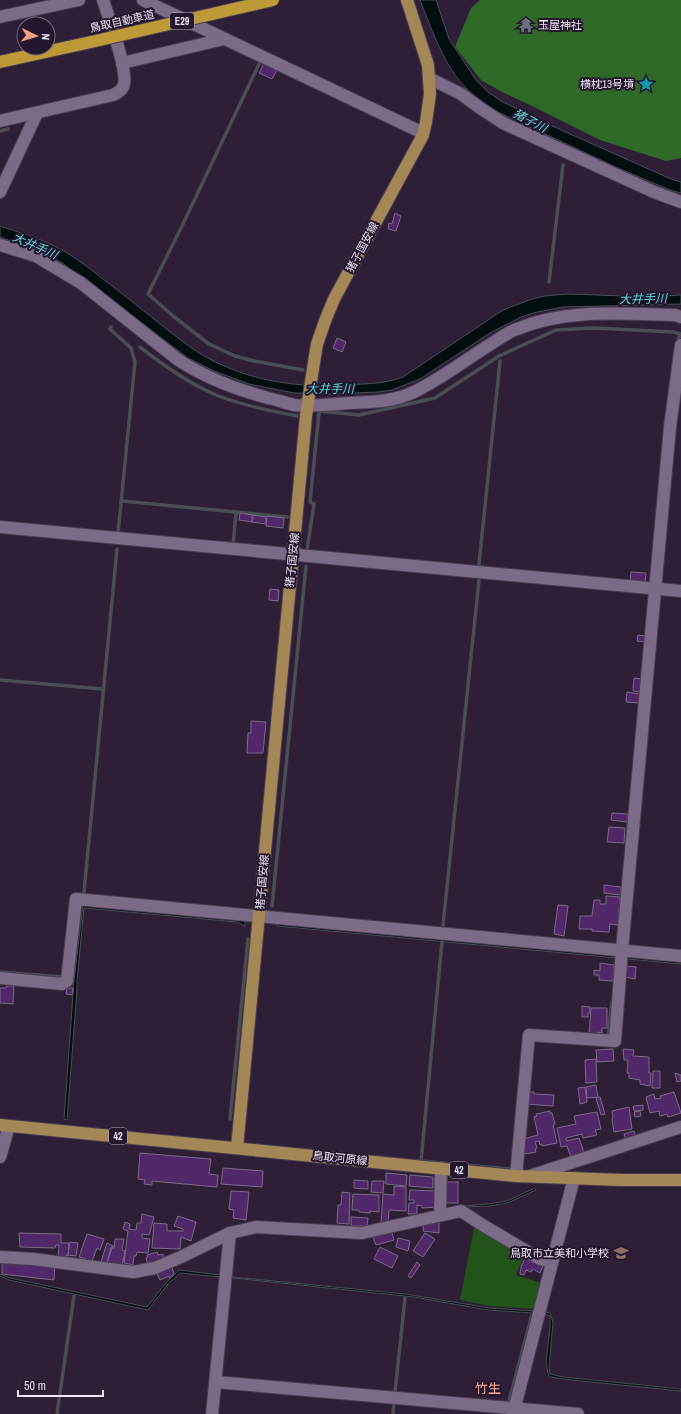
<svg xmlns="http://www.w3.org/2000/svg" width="681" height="1414" viewBox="0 0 681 1414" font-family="'Archivo Narrow','Noto Sans JP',sans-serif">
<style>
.green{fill:#21531a}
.forest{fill:#2f6927}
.water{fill:#010e0f;stroke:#484e54}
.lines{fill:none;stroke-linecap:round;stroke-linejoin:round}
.stream{stroke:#484e54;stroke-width:3.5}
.building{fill:#502768;stroke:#7b6b87}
.minor-casing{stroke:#4a3d51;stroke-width:14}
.major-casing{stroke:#4a3d51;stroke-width:14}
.highway-casing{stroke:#4a3d51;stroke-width:14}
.minor{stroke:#7b6b87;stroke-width:12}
.major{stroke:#a38757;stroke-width:12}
.highway{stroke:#bd9a37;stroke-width:12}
.highway-bridge-casing{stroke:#4a3d51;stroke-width:14;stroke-linecap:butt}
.highway-bridge{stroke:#bd9a37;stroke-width:12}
.labels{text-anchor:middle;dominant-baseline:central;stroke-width:4;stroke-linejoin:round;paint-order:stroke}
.shield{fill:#24162d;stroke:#b1a6b8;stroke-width:1}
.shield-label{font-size:10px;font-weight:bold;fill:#ede4f4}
.street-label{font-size:11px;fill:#ede4f4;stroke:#24162d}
.poi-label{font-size:11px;fill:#ede4f4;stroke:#24162d;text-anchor:end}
.water-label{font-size:12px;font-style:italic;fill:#54dcdf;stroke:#24162d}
.quarter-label{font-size:13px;fill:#feaf96;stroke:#24162d}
</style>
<rect width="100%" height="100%" fill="#2e1f37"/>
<path class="green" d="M475 1223 525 1254 516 1275 541 1283 535 1309 489 1306 460 1300Z"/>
<path class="forest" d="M480 0H681V158L666 161 600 140 530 105 502 92 481 80 455 47 471 8Z"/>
<g class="water">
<path d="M420 0H436L449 39 476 80 488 92 501 101 550 125 671 179 681 182V193L670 190 618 168 498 112C487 105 477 98 468 90 444 67 432 30 420 0Z"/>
<path d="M0 226C21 233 42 239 62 250 81 261 99 276 116 289 141 308 165 329 190 347 233 377 287 388 337 385 359 384 382 385 403 377L503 310 532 299 545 296 568 294 651 297 681 295V304L563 307 537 312 521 317 490 333 420 379 392 390 378 392 330 394 294 393 249 384 214 371 188 358 61 262 34 249 0 237Z"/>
<path d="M83 905 245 920V926L237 922 84 908 77 981V990L67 1120 64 1119 74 980Z"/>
<path d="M278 923 681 961V964L277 926Z"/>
<path d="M535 1188 536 1190 507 1203 489 1206 464 1207V1206L488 1204 507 1201Z"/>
<path d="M179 1270 220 1275V1277L180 1273 167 1285 148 1310 9 1280 0 1276V1274L10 1278 147 1307 166 1283Z"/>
<path d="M233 1277 405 1294 489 1308 533 1311V1313L488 1310 414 1297 233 1278Z"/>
<path d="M545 1312 550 1313 553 1322 549 1368 550 1374 563 1377 681 1389V1391L571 1380 550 1377C542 1366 551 1335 550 1321V1316L545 1314Z"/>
</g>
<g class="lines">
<g class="stream">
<path d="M260 62 182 226 148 294 173 316 209 344 235 356 254 361 303 370"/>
<path d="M0 131 8 129"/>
<path d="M549 282 563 165"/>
<path d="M111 327 110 329 131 348 135 362 118 533"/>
<path d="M140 347C163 365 188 383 216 395 241 405 270 411 297 416"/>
<path d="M320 411 359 415 435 398 499 356 556 330 594 328 674 332 680 334 677 343"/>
<path d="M122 501 287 517"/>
<path d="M233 546 236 512"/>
<path d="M307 550 314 504 310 502 319 412"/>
<path d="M479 564 500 361"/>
<path d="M0 680 103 689"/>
<path d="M84 892 117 549"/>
<path d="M272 906 306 566"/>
<path d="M443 925 479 580"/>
<path d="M442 942 421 1161 511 1169"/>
<path d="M0 972 63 977"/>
<path d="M608 1038 612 1002"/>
<path d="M230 1119 248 939"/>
<path d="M395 1392 405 1298"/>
<path d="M509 1401 532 1315"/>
<path d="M57 1414 74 1296"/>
<path d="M393 1414 394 1404"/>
</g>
</g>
<g class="building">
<path d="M264 64 277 70 272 79 259 73Z"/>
<path d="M395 213 401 216 396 231 388 229 389 223 392 224Z"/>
<path d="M337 338 346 342 342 352 333 348Z"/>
<path d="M240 513 252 515V522L239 520Z"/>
<path d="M253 515 266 517V524L252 522Z"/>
<path d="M267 516 284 518 283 528 266 526Z"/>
<path d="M631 572 646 573 645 582 630 581Z"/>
<path d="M270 589 279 590 278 601 269 600Z"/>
<path d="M638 635 645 636V642L637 641Z"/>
<path d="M634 678 641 679 640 692 633 691Z"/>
<path d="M627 692 640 694 639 703 626 702Z"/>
<path d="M251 721 266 722 263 753H247L248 733H251Z"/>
<path d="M612 813 628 814 627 822 611 820Z"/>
<path d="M609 827 625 828 624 843 607 842Z"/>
<path d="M604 885 621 887V895L604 893Z"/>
<path d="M606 896 620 897 618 925 610 924 609 932 592 931V929H579L580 916H592L594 900H600V904H606Z"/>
<path d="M558 905 568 906 564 936 554 934Z"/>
<path d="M600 963 614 965 613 981 599 980V975H594V970L600 971Z"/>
<path d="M626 966 636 967 635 979 625 977Z"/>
<path d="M7 986H14L13 1004 0 1003V988H6Z"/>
<path d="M67 988H73L72 995 66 994Z"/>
<path d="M582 1006 590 1007V1013H588V1017H582Z"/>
<path d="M591 1008H607V1028H602V1033L597 1032 596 1036 589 1035Z"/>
<path d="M613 1049 614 1061 597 1062 596 1050Z"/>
<path d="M623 1049 634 1050 633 1056 649 1057V1073H651L650 1086 640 1084V1080L629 1078V1073H627L628 1060H624Z"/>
<path d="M596 1059 597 1082 586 1083 585 1060Z"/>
<path d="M653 1071H660V1088H652Z"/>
<path d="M675 1073 681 1075V1081L677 1082Z"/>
<path d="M596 1085 598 1097 587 1098 586 1087Z"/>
<path d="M585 1087 587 1102 580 1104 578 1088Z"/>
<path d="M527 1092H534V1094L554 1095 553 1106 526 1104Z"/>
<path d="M674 1092 681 1113 668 1117 667 1114 660 1116 659 1111 650 1113 646 1097 654 1094 655 1099 661 1098 660 1096Z"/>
<path d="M600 1097 605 1114 601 1115 596 1098Z"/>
<path d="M643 1105V1110L634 1111 633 1106Z"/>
<path d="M629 1107 632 1129 614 1132 612 1119 613 1118 612 1111Z"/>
<path d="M550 1111V1113H552L555 1124 553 1125 557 1143 542 1146V1144L540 1145 539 1141 535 1142 537 1148 535 1149 536 1152 525 1154 523 1139 538 1135 534 1117 537 1116 536 1114Z"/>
<path d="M640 1111 641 1116 635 1117 634 1112Z"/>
<path d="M597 1112 601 1129 595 1130 597 1135 583 1138 582 1134 566 1138 567 1141 579 1138 584 1153 571 1157 567 1146 561 1147 557 1128 576 1124 574 1116Z"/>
<path d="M634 1131 636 1137 626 1140 624 1134Z"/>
<path d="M140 1153 211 1159 209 1174 218 1175 217 1187 152 1181V1185L144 1184 145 1180 138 1179Z"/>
<path d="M223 1168 263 1171 262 1187 221 1184Z"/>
<path d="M386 1173 407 1175 406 1186 386 1184Z"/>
<path d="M410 1175 433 1177V1188L409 1186Z"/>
<path d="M354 1180 368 1181V1189L354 1188Z"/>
<path d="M372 1181H384L383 1193 371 1192Z"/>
<rect x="446" y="1182" width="12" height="21"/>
<path d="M394 1186 406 1187V1211L389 1210 388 1222 381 1224 383 1194 394 1195Z"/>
<path d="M410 1190 437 1191V1207L422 1208V1206L417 1205V1214H408L409 1203H414V1200H409Z"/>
<path d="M231 1191 249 1192 246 1220 233 1218 234 1210 229 1209Z"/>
<path d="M342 1192 350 1193 349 1224 337 1223 338 1205H341Z"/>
<path d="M353 1194 379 1195V1212L370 1211V1213L359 1212V1210H352Z"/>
<path d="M142 1214 154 1217 149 1235 142 1234V1238L150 1239 148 1253 137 1252 136 1256H134L133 1265 124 1263 128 1231 123 1229 125 1222 130 1224 129 1229 136 1230 137 1223H141Z"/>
<path d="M178 1216 196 1222 191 1241 181 1237 180 1249 152 1248 154 1223 167 1224V1231H183V1229L174 1226Z"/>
<path d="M351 1217 368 1218 367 1226H351Z"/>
<path d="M424 1221 439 1222V1233L423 1231Z"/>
<path d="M391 1230 394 1240 376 1245 372 1235Z"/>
<path d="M19 1233 61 1234V1243H69L68 1256 66 1255V1258L58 1257 59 1245H56L55 1248 20 1247Z"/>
<path d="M425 1233 435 1239 423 1257 413 1251Z"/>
<path d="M87 1234 104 1239 100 1250 97 1248 92 1261 79 1257Z"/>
<path d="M398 1238 410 1241 408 1251 396 1247Z"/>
<path d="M115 1239H124L122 1250 125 1251 122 1266 107 1263 112 1248H114Z"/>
<path d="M70 1242 78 1243 76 1256 68 1255Z"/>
<path d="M107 1243 113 1246V1247H111L107 1263 101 1262Z"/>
<path d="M380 1247 398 1256 392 1268 374 1259Z"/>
<path d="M157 1252 158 1255 163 1254 164 1261 148 1266 146 1258 148 1257 147 1255Z"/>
<path d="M526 1256 543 1266 540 1273 533 1269 531 1272 526 1270 524 1275 520 1274 521 1267Z"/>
<path d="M2 1261 55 1264 54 1280 2 1274Z"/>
<path d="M417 1262 420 1265 411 1278 408 1276Z"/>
<path d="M172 1267 174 1274 169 1278V1276L160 1280 156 1272Z"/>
</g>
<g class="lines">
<g class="minor-casing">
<g id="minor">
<path d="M143 0 423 133"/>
<path d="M0 17 79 0"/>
<path d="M122 63 224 39"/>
<path d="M429 78 461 94 480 108 503 123 654 192 681 202"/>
<path d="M0 121 113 95C117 93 121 91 123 87 130 74 108 16 103 0"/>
<path d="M0 192 37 113"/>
<path d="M0 245 36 256 81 283 177 359C205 378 235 389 268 398 277 400 286 403 294 405 312 407 331 404 349 403 371 402 393 402 414 392 441 379 465 360 491 344 499 339 508 332 517 329 567 308 622 314 675 315L681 317"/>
<path d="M0 527 681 591"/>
<path d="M0 978 62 984 67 981 76 899 681 956"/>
<path d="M0 1157 9 1126"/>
<path d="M516 1176 529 1035 615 1041 622 950 670 427 681 345"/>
<path d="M530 1176 681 1127"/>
<path d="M440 1215 441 1168"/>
<path d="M0 1257 33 1259 133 1272 155 1268 181 1257 230 1233 256 1227 362 1233 461 1211 484 1226 540 1259 552 1262"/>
<path d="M216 1382 578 1414"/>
<path d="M212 1414 230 1233"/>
<path d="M513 1414 574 1178"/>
</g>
</g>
<g class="major-casing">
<g id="major">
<path d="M0 1125 516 1176 621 1180H681"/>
<path d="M237 1148 306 416 312 375 317 344 325 321 334 299 423 135 426 122 430 94 428 65 407 0"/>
</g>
</g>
<g class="highway-casing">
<path id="highway" d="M0 62 91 42"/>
</g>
<use href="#minor" class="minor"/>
<use href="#major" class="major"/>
<use href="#highway" class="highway"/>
<g class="highway-bridge-casing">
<path id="highway-bridge" d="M91 42 273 0"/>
</g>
<use href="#highway-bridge" class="highway-bridge"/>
</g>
<defs>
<g id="temple-bare" transform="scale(1.2)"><path d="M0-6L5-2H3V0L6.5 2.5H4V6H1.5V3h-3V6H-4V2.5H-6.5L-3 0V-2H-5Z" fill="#6b7280" stroke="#24162d" stroke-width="2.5" paint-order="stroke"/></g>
<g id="sight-bare" transform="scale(1.2)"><path d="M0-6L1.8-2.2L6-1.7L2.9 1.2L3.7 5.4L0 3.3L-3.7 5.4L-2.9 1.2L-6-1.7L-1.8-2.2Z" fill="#0f9aa8" stroke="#24162d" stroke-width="2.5" paint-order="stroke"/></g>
<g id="school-bare" transform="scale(1.2)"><path d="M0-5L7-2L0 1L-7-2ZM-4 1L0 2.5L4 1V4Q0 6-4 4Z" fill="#8d6e63" stroke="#24162d" stroke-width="2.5" paint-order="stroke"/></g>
</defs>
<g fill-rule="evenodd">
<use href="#temple-bare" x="526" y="25"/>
<use href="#sight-bare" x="646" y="84"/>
<use href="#school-bare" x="621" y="1253"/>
</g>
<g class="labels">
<g class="shield">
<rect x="170" y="13" width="24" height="16" rx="3"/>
<rect x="109" y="1128" width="18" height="16" rx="3"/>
<rect x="450" y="1162" width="18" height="16" rx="3"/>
</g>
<g class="shield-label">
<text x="182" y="21">E29</text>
<text x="118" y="1136">42</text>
<text x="459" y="1170">42</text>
</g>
<g class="street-label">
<text transform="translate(122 21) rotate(-13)">鳥取自動車道</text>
<text transform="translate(362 247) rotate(-62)">猪子国安線</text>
<text transform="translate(292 560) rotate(-84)">猪子国安線</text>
<text transform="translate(262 882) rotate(-85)">猪子国安線</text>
<text transform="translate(340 1158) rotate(6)">鳥取河原線</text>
</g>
<g class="poi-label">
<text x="538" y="25" text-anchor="start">玉屋神社</text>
<text x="634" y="84">横枕13号墳</text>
<text x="609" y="1253">鳥取市立美和小学校</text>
</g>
<g class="water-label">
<text transform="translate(530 121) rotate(28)">猪子川</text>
<text transform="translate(35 246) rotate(24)">大井手川</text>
<text transform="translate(643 299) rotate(-1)">大井手川</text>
<text x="330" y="389">大井手川</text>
</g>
<g class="quarter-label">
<text x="488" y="1388">竹生</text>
</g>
</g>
<g transform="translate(36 36) rotate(95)"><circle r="19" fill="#24162d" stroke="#74687d"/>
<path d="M0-3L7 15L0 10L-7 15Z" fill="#f39f84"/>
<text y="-6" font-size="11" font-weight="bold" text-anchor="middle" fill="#ede4f4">N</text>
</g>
<path d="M18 1390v6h85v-6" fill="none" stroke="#ede4f4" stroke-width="2"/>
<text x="24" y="1390" font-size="12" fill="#ede4f4" stroke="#24162d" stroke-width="3" paint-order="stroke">50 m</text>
</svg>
